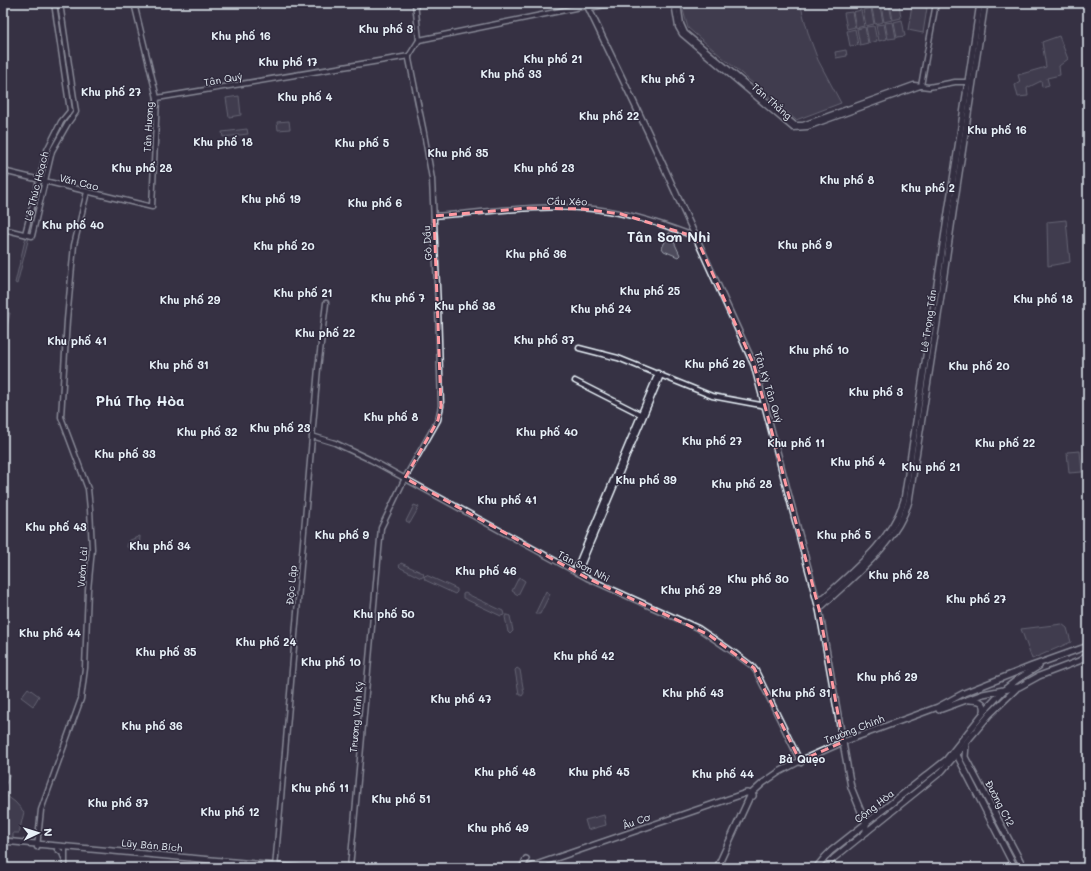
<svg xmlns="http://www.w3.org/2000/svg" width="1091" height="871" viewBox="0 0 1091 871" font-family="Mali,sans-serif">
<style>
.green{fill:#4d4b5c;stroke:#9a9eaa}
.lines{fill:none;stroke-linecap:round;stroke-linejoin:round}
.minor-casing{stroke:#e8f1f8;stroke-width:7}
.major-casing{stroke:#e8f1f8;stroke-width:8}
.minor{stroke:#2f2a3d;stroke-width:4}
.major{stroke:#2f2a3d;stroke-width:5}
.marked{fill:none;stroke:#ff9aa2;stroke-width:3;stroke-dasharray:8 5;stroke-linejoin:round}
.labels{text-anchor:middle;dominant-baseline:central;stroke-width:3;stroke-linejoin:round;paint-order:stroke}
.street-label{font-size:10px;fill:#e8f1f8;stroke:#2f2a3d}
.neighbourhood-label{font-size:11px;font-weight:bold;fill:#e8f1f8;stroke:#2f2a3d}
.district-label{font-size:14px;font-weight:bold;fill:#e8f1f8;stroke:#2f2a3d}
</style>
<rect width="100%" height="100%" fill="#363244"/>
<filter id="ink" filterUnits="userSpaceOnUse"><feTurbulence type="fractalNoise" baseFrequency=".025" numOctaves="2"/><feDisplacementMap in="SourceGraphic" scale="8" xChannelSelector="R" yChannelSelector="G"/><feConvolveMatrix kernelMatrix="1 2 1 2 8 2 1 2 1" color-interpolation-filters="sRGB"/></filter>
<g filter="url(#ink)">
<g class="green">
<path d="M683 3H800L809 36 818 60 841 103 796 120 688 28 683 10Z"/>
<path d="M899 3 901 18 893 20 890 4Z"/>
<path d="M889 4 892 20 884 22 881 6Z"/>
<path d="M912 5 927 8 923 33 908 30Z"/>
<path d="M880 6 883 22 875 24 872 8Z"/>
<path d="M871 8 874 24 866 26 863 10Z"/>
<path d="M861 10 864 26 856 28 853 12Z"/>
<path d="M852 12 855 27 847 29 844 13Z"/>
<path d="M902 20 905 36 897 37 894 22Z"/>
<path d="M59 22H61L75 110 72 111Z"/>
<path d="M893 22 896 38 888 39 885 23Z"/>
<path d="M884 24 887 39 879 41 876 25Z"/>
<path d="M874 26 877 41 869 43 866 27Z"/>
<path d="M865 27 868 43 860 45 857 29Z"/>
<path d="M855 29 858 45 850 46 847 31Z"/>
<path d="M1059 36 1068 59 1059 66 1060 75 1047 78 1049 85 1042 87 1041 81 1027 88 1028 96 1018 97 1015 85 1020 82 1018 75 1046 67 1042 42Z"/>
<path d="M846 50 847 56 836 58 835 52Z"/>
<path d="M239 96 241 115 229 117 226 98Z"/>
<path d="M63 121 65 122 50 150 43 177H41L49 149Z"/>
<path d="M289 121 290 129 278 130 277 122Z"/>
<path d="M247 129 248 134 223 137 222 132Z"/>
<path d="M40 182H42L31 231 28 230Z"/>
<path d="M1066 220 1070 262 1048 266 1047 222Z"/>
<path d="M669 233H670L680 255 678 257 664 251 662 248Z"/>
<path d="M26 236 29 237 17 284 15 283Z"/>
<path d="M8 313H10L4 341 3 332Z"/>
<path d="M1080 451 1082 472 1069 473 1067 452Z"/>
<path d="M414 505 419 507 410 523 406 521Z"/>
<path d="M140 536 139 549H129L127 547 128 541Z"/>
<path d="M401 563 423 573 424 576 421 578 401 568 399 566Z"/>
<path d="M426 575 457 589V592L455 594 425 580 424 577Z"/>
<path d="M519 577 525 581 518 595 512 591Z"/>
<path d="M546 591 550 594 540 614H535Z"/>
<path d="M465 593 503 611 504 615 501 616 463 598V594Z"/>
<path d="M508 615 510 616 513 631 510 634 508 632 505 617 506 615Z"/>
<path d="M1062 624 1067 628 1071 642 1032 659 1021 629Z"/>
<path d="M517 668 520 670 524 693 522 696 519 694 515 670Z"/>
<path d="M28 688 39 696 33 706 21 697Z"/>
<path d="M3 770 10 775 3 790Z"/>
<path d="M3 793 15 802 24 812 19 833H13V838H3Z"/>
<path d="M604 815 606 825 588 830 585 820Z"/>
</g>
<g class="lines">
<g class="minor-casing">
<g id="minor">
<path d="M674 3 678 27 682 34 793 128 807 127 920 86"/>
<path d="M678 3 681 24 685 33 795 125H803L914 85 929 87 955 82H970"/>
<path d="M419 40 585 6 589 8 616 3"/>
<path d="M921 86 936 3"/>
<path d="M157 98 409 56"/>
<path d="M3 171 152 207 157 98 134 3"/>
<path d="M434 216C490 212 552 202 608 211 638 216 668 226 696 237"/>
<path d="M3 229 32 236 52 151 68 123 76 112 60 3"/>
<path d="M25 234 47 150 61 122 70 111 54 3"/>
<path d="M579 348 618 358 712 396 766 406"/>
<path d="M575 381 642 415"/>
<path d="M312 436 335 443 371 460 587 578 698 628 736 654 752 666 756 671 801 763"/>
<path d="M575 571 658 373"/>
<path d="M578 573 661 375"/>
<path d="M37 847 41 810 81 699 85 668 88 590 92 549 90 509 88 489 61 417 67 320 74 245 87 192"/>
<path d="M57 849 62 853 64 858"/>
<path d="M65 868V849"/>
<path d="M275 868 318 368 326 303"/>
<path d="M350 868 381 528 405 478 438 420 441 406 438 307 432 179 424 133 409 59V56L419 40 415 3"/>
</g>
</g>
<g class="major-casing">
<g id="major">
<path d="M586 3 648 132 754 365 819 609 851 787 866 824V832"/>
<path d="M818 603C849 574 892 542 904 500L980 3"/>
<path d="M819 609C851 578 897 544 909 501L937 323 954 206 985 3"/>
<path d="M969 700C978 700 986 701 984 712"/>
<path d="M939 710 983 694 1019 687 1039 676 1079 661 1088 655"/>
<path d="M966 745 965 757 1024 868"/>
<path d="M957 755 1015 868"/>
<path d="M3 841 299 868"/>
<path d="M522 868 526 859"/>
<path d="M527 868 746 793H748L753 796"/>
<path d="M717 868 751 794 763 783 779 772 800 761 843 742 938 707 964 693 1032 666 1088 646"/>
<path d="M816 868 825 857 831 851 946 760 989 706 1004 690 1018 679 1039 666"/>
<path d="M824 868 834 858 942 771 990 714 1016 689"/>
</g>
</g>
<use href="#minor" class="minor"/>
<use href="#major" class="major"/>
</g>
</g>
<path d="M0 0H1091V871H0ZM529 208 583 209 621 214 696 237 754 365 819 609 843 742 800 761 754 668 709 635 587 578 405 478 438 420 441 406 434 216Z" fill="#363244" fill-opacity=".55" fill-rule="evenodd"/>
<path class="marked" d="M529 208 583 209 621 214 696 237 754 365 819 609 843 742 800 761 754 668 709 635 587 578 405 478 438 420 441 406 434 216Z"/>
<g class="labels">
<g class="street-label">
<text transform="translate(223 79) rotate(-10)">Tân Quý</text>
<text transform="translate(772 101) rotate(41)">Tân Thắng</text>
<text transform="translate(148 127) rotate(-87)">Tân Hương</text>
<text transform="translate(79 182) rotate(14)">Văn Cao</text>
<text transform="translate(36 186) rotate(-76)">Lê Thúc Hoạch</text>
<text transform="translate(567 201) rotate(1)">Cầu Xéo</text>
<text transform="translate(427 243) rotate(-93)">Gò Dầu</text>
<text transform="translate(928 321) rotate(-82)">Lê Trọng Tấn</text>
<text transform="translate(769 387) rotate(73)">Tân Kỳ Tân Quý</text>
<text transform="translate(584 566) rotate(27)">Tân Sơn Nhì</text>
<text transform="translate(82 567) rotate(-86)">Vườn Lài</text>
<text transform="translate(291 585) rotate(-85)">Độc Lập</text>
<text transform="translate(356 717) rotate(-85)">Trương Vĩnh Ký</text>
<text transform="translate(854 729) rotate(-21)">Trường Chinh</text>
<text transform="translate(1000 803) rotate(62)">Đường C12</text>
<text transform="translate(874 806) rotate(-38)">Cộng Hòa</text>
<text transform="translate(636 821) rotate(-19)">Âu Cơ</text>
<text transform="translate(152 845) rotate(5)">Lũy Bán Bích</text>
</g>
<g class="neighbourhood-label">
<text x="386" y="28">Khu phố 3</text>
<text x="241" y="35">Khu phố 16</text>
<text x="553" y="58">Khu phố 21</text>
<text x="288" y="61">Khu phố 17</text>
<text x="511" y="73">Khu phố 33</text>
<text x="668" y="78">Khu phố 7</text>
<text x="111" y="91">Khu phố 27</text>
<text x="305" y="96">Khu phố 4</text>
<text x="609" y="115">Khu phố 22</text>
<text x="997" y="129">Khu phố 16</text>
<text x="223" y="141">Khu phố 18</text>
<text x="362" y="142">Khu phố 5</text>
<text x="458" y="152">Khu phố 35</text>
<text x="142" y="167">Khu phố 28</text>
<text x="544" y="167">Khu phố 23</text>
<text x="847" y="179">Khu phố 8</text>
<text x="928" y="187">Khu phố 2</text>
<text x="271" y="198">Khu phố 19</text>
<text x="375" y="202">Khu phố 6</text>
<text x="73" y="224">Khu phố 40</text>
<text x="805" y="244">Khu phố 9</text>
<text x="284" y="245">Khu phố 20</text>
<text x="536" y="253">Khu phố 36</text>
<text x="650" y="290">Khu phố 25</text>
<text x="303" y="292">Khu phố 21</text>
<text x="398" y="297">Khu phố 7</text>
<text x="1043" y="298">Khu phố 18</text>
<text x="190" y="299">Khu phố 29</text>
<text x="465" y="305">Khu phố 38</text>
<text x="601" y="308">Khu phố 24</text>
<text x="325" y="332">Khu phố 22</text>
<text x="544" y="339">Khu phố 37</text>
<text x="77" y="340">Khu phố 41</text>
<text x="819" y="349">Khu phố 10</text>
<text x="715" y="363">Khu phố 26</text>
<text x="179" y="364">Khu phố 31</text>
<text x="979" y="365">Khu phố 20</text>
<text x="876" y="391">Khu phố 3</text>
<text x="391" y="416">Khu phố 8</text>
<text x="280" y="427">Khu phố 23</text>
<text x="207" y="431">Khu phố 32</text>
<text x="547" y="431">Khu phố 40</text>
<text x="712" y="440">Khu phố 27</text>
<text x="796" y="442">Khu phố 11</text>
<text x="1005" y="442">Khu phố 22</text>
<text x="125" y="453">Khu phố 33</text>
<text x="858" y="461">Khu phố 4</text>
<text x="931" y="466">Khu phố 21</text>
<text x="646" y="479">Khu phố 39</text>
<text x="742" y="483">Khu phố 28</text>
<text x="507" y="499">Khu phố 41</text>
<text x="56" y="526">Khu phố 43</text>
<text x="342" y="534">Khu phố 9</text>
<text x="844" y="534">Khu phố 5</text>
<text x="160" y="545">Khu phố 34</text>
<text x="486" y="570">Khu phố 46</text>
<text x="899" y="574">Khu phố 28</text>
<text x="758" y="578">Khu phố 30</text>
<text x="691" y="589">Khu phố 29</text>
<text x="976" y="598">Khu phố 27</text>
<text x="384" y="613">Khu phố 50</text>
<text x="50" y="632">Khu phố 44</text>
<text x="266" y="641">Khu phố 24</text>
<text x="166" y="651">Khu phố 35</text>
<text x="584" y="655">Khu phố 42</text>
<text x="331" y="661">Khu phố 10</text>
<text x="887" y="676">Khu phố 29</text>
<text x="693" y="692">Khu phố 43</text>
<text x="801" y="692">Khu phố 31</text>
<text x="461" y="698">Khu phố 47</text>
<text x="152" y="725">Khu phố 36</text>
<text x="802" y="758">Bà Quẹo</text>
<text x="505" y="771">Khu phố 48</text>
<text x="599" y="771">Khu phố 45</text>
<text x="723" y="773">Khu phố 44</text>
<text x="320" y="787">Khu phố 11</text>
<text x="401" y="798">Khu phố 51</text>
<text x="118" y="802">Khu phố 37</text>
<text x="230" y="811">Khu phố 12</text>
<text x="498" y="827">Khu phố 49</text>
</g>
<g class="district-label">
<text x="669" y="236">Tân Sơn Nhì</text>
<text x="140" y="400">Phú Thọ Hòa</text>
</g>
</g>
<rect width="1091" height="871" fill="none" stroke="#2f2a3d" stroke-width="16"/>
<rect x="8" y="8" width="1075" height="855" fill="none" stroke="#e8f1f8" stroke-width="1.5" filter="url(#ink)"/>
<g transform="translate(38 833) rotate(86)" stroke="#2f2a3d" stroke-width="3" paint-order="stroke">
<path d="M0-3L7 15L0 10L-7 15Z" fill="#e8f1f8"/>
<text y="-6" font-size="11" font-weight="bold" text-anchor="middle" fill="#e8f1f8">N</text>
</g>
</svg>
